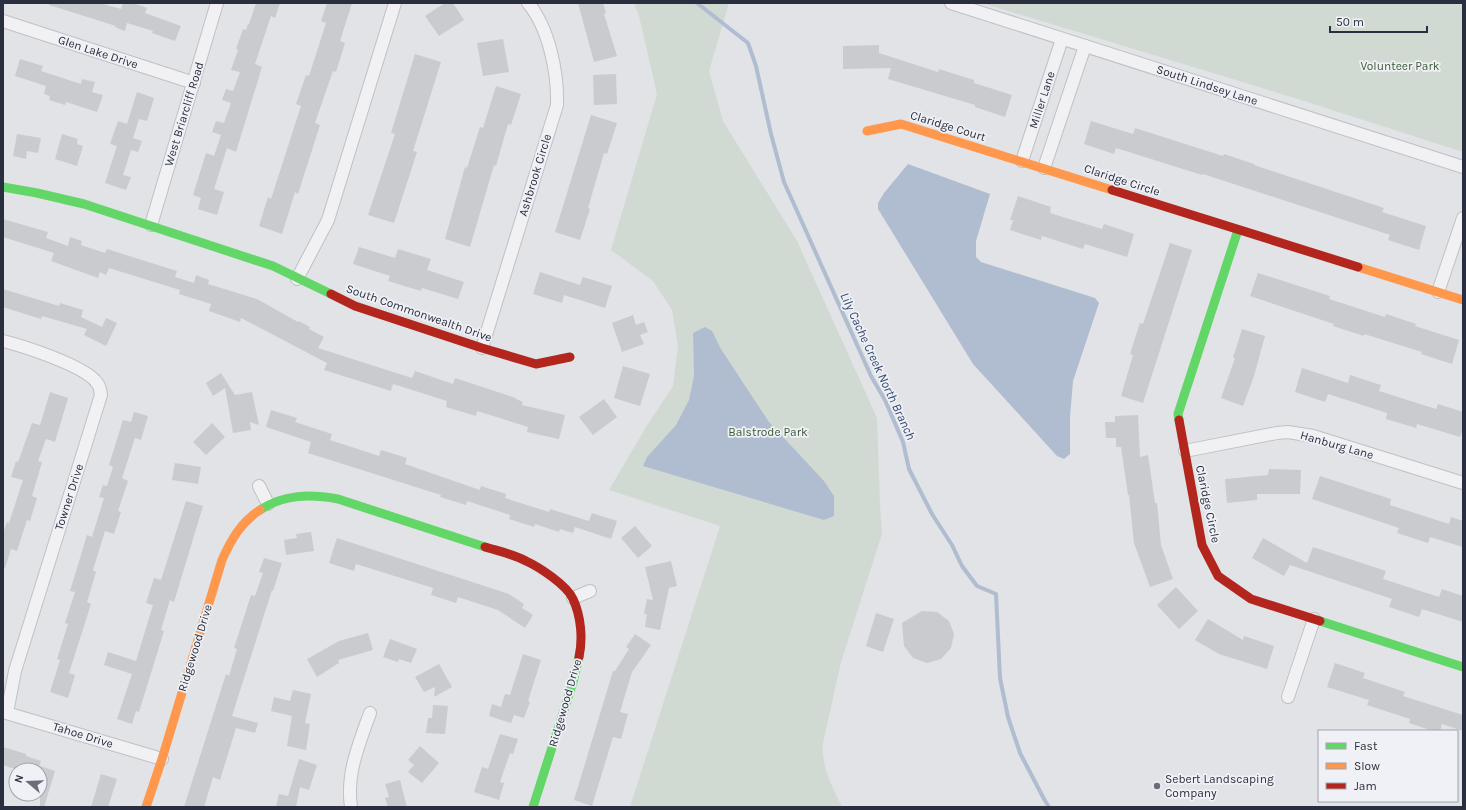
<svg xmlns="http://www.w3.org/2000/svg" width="1466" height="810" viewBox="0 0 1466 810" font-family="Karla,sans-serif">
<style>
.green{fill:#d1dad2}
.water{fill:#b0bdd0}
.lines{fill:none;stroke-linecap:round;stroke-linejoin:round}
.stream{stroke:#b0bdd0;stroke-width:4}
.building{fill:#cacbce}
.street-casing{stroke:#bfc1c4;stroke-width:14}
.street{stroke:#f1f1f3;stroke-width:12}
.fast{stroke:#63d668;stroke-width:9}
.slow{stroke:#ff974d;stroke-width:9}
.jam{stroke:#b3261e;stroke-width:9}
.poi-dot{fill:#696e79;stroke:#eff1f6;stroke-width:1.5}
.labels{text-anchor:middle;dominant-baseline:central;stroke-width:3.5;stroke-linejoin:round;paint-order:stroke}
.street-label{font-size:12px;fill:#292f3f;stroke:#eff1f6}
.park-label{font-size:12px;fill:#3b5a36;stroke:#eff1f6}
.poi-label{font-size:12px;fill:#292f3f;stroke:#eff1f6;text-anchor:start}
.water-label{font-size:13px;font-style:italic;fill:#344b72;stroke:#eff1f6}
</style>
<rect width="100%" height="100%" fill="#e1e3e6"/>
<g class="green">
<path d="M634 3H729L709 71 723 121 797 241 877 418 880 505 882 534 841 662 823 743C821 767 832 786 842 807H630L720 526 609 490 646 427 673 386 678 346 672 310 653 281 611 250 657 94 639 16Z"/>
<path d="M982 3H1463V152L1298 99Z"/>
</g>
<g class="water">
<path d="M908 164 990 194 976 241V257L981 262 1095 298 1099 303 1073 381 1070 417V454L1064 459 1057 456 973 364 878 209V203L884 193Z"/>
<path d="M705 327 712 331 721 349 769 422 824 481 834 496V516L824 520 643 466 647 457 676 425 689 400 694 376 693 333Z"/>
</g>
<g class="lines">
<path class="stream" d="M697 3 748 43 756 66 771 134 784 182 871 376 885 400 903 442 909 469 932 514 952 545 962 566 977 586 996 594 1000 678 1008 717 1020 753 1044 799 1049 807"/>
</g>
<g class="building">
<path d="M49 3H100L121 9 123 3H133L147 8 145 13 181 26 175 41 152 33 153 31 127 23 125 31 115 27 116 26 49 5Z"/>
<path d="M256 3H280L275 18 271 16 255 64 262 67 236 152 227 148 214 189 224 192 217 215 198 209 201 198 193 195 206 153 214 156 221 135 212 132 216 121 224 123 231 103 222 100 226 89 233 91 240 72 231 70 238 50 236 49 243 29 246 30 248 24H249Z"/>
<path d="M327 3H352L340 41 345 43 336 72 333 71 315 123 320 125 298 194 295 192 282 234 259 226 268 197 271 199 301 106 296 104 306 75 309 76 326 23 321 21Z"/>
<path d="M445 3H453L464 20 439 36 425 16Z"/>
<path d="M578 3H603L606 13 604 14 617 56 594 62Z"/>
<path d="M503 39 509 72 483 76 477 43Z"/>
<path d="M879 45V53L938 72 939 69 974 80V83L1012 95 1005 117 975 107V105L888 79 891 68 843 69V46Z"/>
<path d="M415 54 441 62 413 151 417 152 394 223 368 215 395 134 391 133Z"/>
<path d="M20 59 43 66 41 71 81 84 82 79 95 82 92 92 103 95 97 112 66 102 65 105 49 100 50 96 44 94 46 86 15 76Z"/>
<path d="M616 74 617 104 594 105 593 75Z"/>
<path d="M496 86 521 94 511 125 508 124 496 166 494 165 470 247 445 239 465 167 467 168 480 127 483 128Z"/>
<path d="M137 92 154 98 147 121 139 119 133 138 142 141 138 152 131 150 123 175 131 177 126 190 105 183 117 146 110 144 118 121 127 124Z"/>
<path d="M591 115 617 123 607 154 604 153 588 208 590 209 580 240 555 232Z"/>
<path d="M1091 121 1133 134 1135 128 1223 156 1224 154 1254 164V165L1384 208 1382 212 1426 226 1419 250 1388 240 1390 235 1203 174 1202 175 1116 148 1114 154 1084 144Z"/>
<path d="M17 134 41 138 38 153 27 151 26 159 13 156Z"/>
<path d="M62 134 78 139 77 144 83 146 77 166 55 159Z"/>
<path d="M1018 196 1051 207 1050 213 1102 229 1104 224 1134 234 1127 257 1085 244 1083 249 1042 236 1041 240 1010 230 1013 220H1010Z"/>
<path d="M3 219 48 232 46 238 68 246 70 237 82 241 81 245 105 253 107 249 177 271 175 277 194 283 196 275 209 280 208 284 257 299 298 322 299 321 310 327 309 329 324 337 318 348 412 378 415 371 453 384 455 378 516 398V399L523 402 522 405 565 415 559 439 527 432 528 427 477 411 476 416 446 407 447 401 393 384 391 391 324 370 327 363 241 318 240 322 209 311 211 304 179 294 180 290 109 268 106 275 100 272 98 278 51 261 54 253 3 237Z"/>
<path d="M1170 243 1192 250 1143 403 1121 396 1133 355 1130 354 1140 323 1143 324Z"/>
<path d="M359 247 395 258 398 249 431 259 427 270 464 282 458 299 422 288 421 291 388 281 390 276 353 264Z"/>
<path d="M540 272 580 285 583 277 612 286 605 308 564 295 562 303 533 294Z"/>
<path d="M1258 273 1330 296 1329 299 1385 317 1386 314 1416 324 1415 326 1459 340 1452 364 1421 354 1422 352 1364 334V336L1333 326 1334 324 1250 296Z"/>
<path d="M3 289 59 306 60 303 83 310 81 317 102 327 106 318 117 323 106 346 84 335 87 329 42 316 41 319 3 307Z"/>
<path d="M633 315 636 325 644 322 648 332 640 335 644 344 622 352 612 323Z"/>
<path d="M1242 329 1265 336 1254 376 1243 406 1221 398 1235 358H1233Z"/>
<path d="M623 366 650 374 640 406 614 398Z"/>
<path d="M1302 368 1348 383 1350 375 1381 385 1379 391 1436 409 1438 404 1463 412V429L1460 437 1417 424 1416 428 1386 419 1387 413 1328 394 1325 402 1295 392Z"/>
<path d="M221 373 235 395 252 392 259 425 250 422 251 430 233 433 225 388 213 396 206 383Z"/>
<path d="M50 392 68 398 55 442 46 439 38 461 42 462 32 496 37 498 30 521 27 520 17 551 11 549 5 568H3V533L7 522 9 523 23 480 11 477 16 461 18 462 32 423 40 425Z"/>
<path d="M604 399 617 417 593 435 579 417Z"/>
<path d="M271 410 297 418 295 422 332 434 330 440 379 456 381 450 407 458 405 464 480 490 481 486 506 494 505 498 549 512 550 509 589 521 592 513 617 521 611 539 575 527 573 533 560 529 559 532 535 524 534 527 509 519 510 515 467 501 466 505 440 497 441 495 308 453 311 442 266 427Z"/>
<path d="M134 412 148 416 141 440 135 438 122 478 128 481 118 511 121 512 114 534 105 531 93 570 96 572 87 602 91 604 69 673 75 675 68 698 50 692 60 660 57 659 68 624 65 623 75 592 70 591 87 535 92 537 104 498 99 497 103 485 107 486 113 467 109 465 123 420 131 422Z"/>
<path d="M1138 415 1140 457 1148 455 1155 503H1157L1161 545 1173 579 1150 587 1134 543 1129 495H1128L1121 447H1116V438H1106L1105 422H1115V416Z"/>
<path d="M212 423 225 437 206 455 193 442Z"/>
<path d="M175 463 201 467 198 484 172 480Z"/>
<path d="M1269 469 1301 470 1300 494H1257V500L1227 503 1225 479 1268 475Z"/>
<path d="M1320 476 1391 499 1390 505 1449 524 1451 517 1463 521V547L1430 537 1428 543 1397 533 1399 528 1312 499Z"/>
<path d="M186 501 203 506 174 602 170 600 161 630 164 631 139 712 136 711 132 724 117 719 132 674 104 665 108 652 136 661 153 605 146 603 154 578 161 580Z"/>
<path d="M635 526 652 546 638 558 621 538Z"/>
<path d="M311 532 314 551 286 555 284 540 297 538 296 534Z"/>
<path d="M337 538 509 594 524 604 522 608 533 615 525 628 498 610 458 597 456 603 431 595 433 588 356 564 354 571 329 563Z"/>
<path d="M1263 538 1307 563 1313 547 1386 571 1383 579 1439 597 1442 589 1463 596V622L1422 609 1419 617 1389 607 1392 599 1290 565 1284 576 1252 558Z"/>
<path d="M264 558 282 563 273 591 272 590 232 716 258 723 255 733 236 728 220 780 213 777 204 807H184L226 674 229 676 237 649 234 648 251 595 255 596 263 573 259 572Z"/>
<path d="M671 561 677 586 669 588 660 630 645 627 647 614H644L647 599 653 600 645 567Z"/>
<path d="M1176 587 1198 611 1179 629 1157 605Z"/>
<path d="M922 611 937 612 949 621 954 634 951 648 941 659 927 663 913 658 904 646 902 623Z"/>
<path d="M876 613 894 619 883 652 866 646Z"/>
<path d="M1208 619 1243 640 1244 636 1274 646 1267 669 1219 654 1195 640Z"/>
<path d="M368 633 373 650 338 660 339 663 317 677 307 659 339 641Z"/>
<path d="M635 634 651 645 632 672 620 712 628 714 621 739 613 737 592 806 574 800 613 671H615L629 649 626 647Z"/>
<path d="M390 639 417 649 411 663 399 659 398 662 383 657Z"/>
<path d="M523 654 541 660 528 701 530 702 524 718 514 715 511 723 489 716 492 704 501 707 505 694 510 695Z"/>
<path d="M1335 663 1365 673 1363 678 1405 692 1403 696 1463 715V731L1442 724 1440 731H1433L1409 723 1410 719 1367 705 1369 700 1327 687Z"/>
<path d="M439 664 452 687 434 697 435 687 424 692 415 677Z"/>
<path d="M293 690 311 694 305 723 310 724 306 750 287 746 292 716 271 711 274 697 290 701Z"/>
<path d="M433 705 448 706 445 734 426 733 428 718H432Z"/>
<path d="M500 734 518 739 513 754 510 753 500 782 504 783 499 800 474 792 482 767 488 769Z"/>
<path d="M420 746 439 763 422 783 408 772 414 765 408 760Z"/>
<path d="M3 747 26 754V756L41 761 38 770H18L3 765Z"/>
<path d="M299 759 317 765 309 790 300 787 296 807H276L279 794 288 796Z"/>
<path d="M40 766 55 771 44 807H40Z"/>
<path d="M101 774 117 779 108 807H91Z"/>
<path d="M400 780 407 807H388L385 798 389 797 385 784Z"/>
</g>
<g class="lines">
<g class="street-casing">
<g id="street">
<path d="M951 3 1463 167"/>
<path d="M3 21 194 83"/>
<path d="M1022 161 1062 39"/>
<path d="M1044 168 1085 46"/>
<path d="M151 225 217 3"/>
<path d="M297 279 328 220 395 3"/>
<path d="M1438 292 1463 218"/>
<path d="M3 341C23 346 86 366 97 383 100 386 100 390 101 395L15 671 7 713"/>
<path d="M482 348 557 105C558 73 549 28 528 3"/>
<path d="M1185 451 1277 433 1288 432 1313 436 1463 483"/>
<path d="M259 486 268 504"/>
<path d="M573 598 590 591"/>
<path d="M1288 697 1314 619"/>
<path d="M3 712 162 759"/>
<path d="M351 807C346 774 359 744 370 713"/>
</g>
</g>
<use href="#street" class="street"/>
<g class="fast">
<path d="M3 187 37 193 84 204 273 266 331 294"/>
<path d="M1179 420 1178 414 1238 230"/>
<path d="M260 510C284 494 311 494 338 499L485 547"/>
<path d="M1320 621 1463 667"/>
<path d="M533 807 573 682 579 657"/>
</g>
<g class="slow">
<path d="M867 131 901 124 1112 190"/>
<path d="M1358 267 1463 300"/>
<path d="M146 807 162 759 222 560C231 540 241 522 260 510"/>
</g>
<g class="jam">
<path d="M1112 190 1358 267"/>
<path d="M331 294 355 306 482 348 536 364 570 357"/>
<path d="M1179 420 1202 545 1218 576 1251 599 1320 621"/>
<path d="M485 547C498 551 513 554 526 561 539 567 567 585 573 599 581 616 583 639 579 657"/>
</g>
</g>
<circle class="poi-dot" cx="1157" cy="786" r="4"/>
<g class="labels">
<g class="street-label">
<text transform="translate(98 52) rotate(18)">Glen Lake Drive</text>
<text transform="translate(1207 85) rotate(18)">South Lindsey Lane</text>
<text transform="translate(1042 100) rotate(-72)">Miller Lane</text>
<text transform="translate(184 114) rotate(-73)">West Briarcliff Road</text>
<text transform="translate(948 126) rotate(17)">Claridge Court</text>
<text transform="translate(535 175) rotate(-73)">Ashbrook Circle</text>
<text transform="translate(1122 180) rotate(18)">Claridge Circle</text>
<text transform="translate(419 313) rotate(19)">South Commonwealth Drive</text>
<text transform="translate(1337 445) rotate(16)">Hanburg Lane</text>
<text transform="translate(69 497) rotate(-72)">Towner Drive</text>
<text transform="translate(1208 504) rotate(78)">Claridge Circle</text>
<text transform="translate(195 648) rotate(-73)">Ridgewood Drive</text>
<text transform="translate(565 703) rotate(-74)">Ridgewood Drive</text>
<text transform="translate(83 735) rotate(17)">Tahoe Drive</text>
</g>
<g class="park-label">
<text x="1400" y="66">Volunteer Park</text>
<text x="768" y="432">Balstrode Park</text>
</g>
<g class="poi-label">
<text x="1165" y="779">Sebert Landscaping<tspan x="1165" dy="14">Company</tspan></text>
</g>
<g class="water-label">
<text transform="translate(878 366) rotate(65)">Lily Cache Creek North Branch</text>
</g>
</g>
<rect width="1466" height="810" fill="none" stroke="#292f3f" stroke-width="8"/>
<rect x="1318" y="730" width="140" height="72" fill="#eff1f6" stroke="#a0a3ad"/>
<rect x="1326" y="743" width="20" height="6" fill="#63d668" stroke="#a0a3ad"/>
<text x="1354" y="750" font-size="12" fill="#292f3f">Fast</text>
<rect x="1326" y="763" width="20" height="6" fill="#ff974d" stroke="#a0a3ad"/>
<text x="1354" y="770" font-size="12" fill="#292f3f">Slow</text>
<rect x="1326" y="783" width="20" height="6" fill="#b3261e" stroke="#a0a3ad"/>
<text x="1354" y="790" font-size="12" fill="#292f3f">Jam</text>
<g transform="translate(28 782) rotate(289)"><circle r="19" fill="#eff1f6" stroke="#a0a3ad"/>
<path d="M0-3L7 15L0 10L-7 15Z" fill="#696e79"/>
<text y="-6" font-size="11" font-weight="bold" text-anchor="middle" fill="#292f3f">N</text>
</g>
<path d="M1330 26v6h97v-6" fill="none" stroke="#292f3f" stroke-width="2"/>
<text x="1336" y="26" font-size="12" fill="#292f3f" stroke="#eff1f6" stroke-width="3" paint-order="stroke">50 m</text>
</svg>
